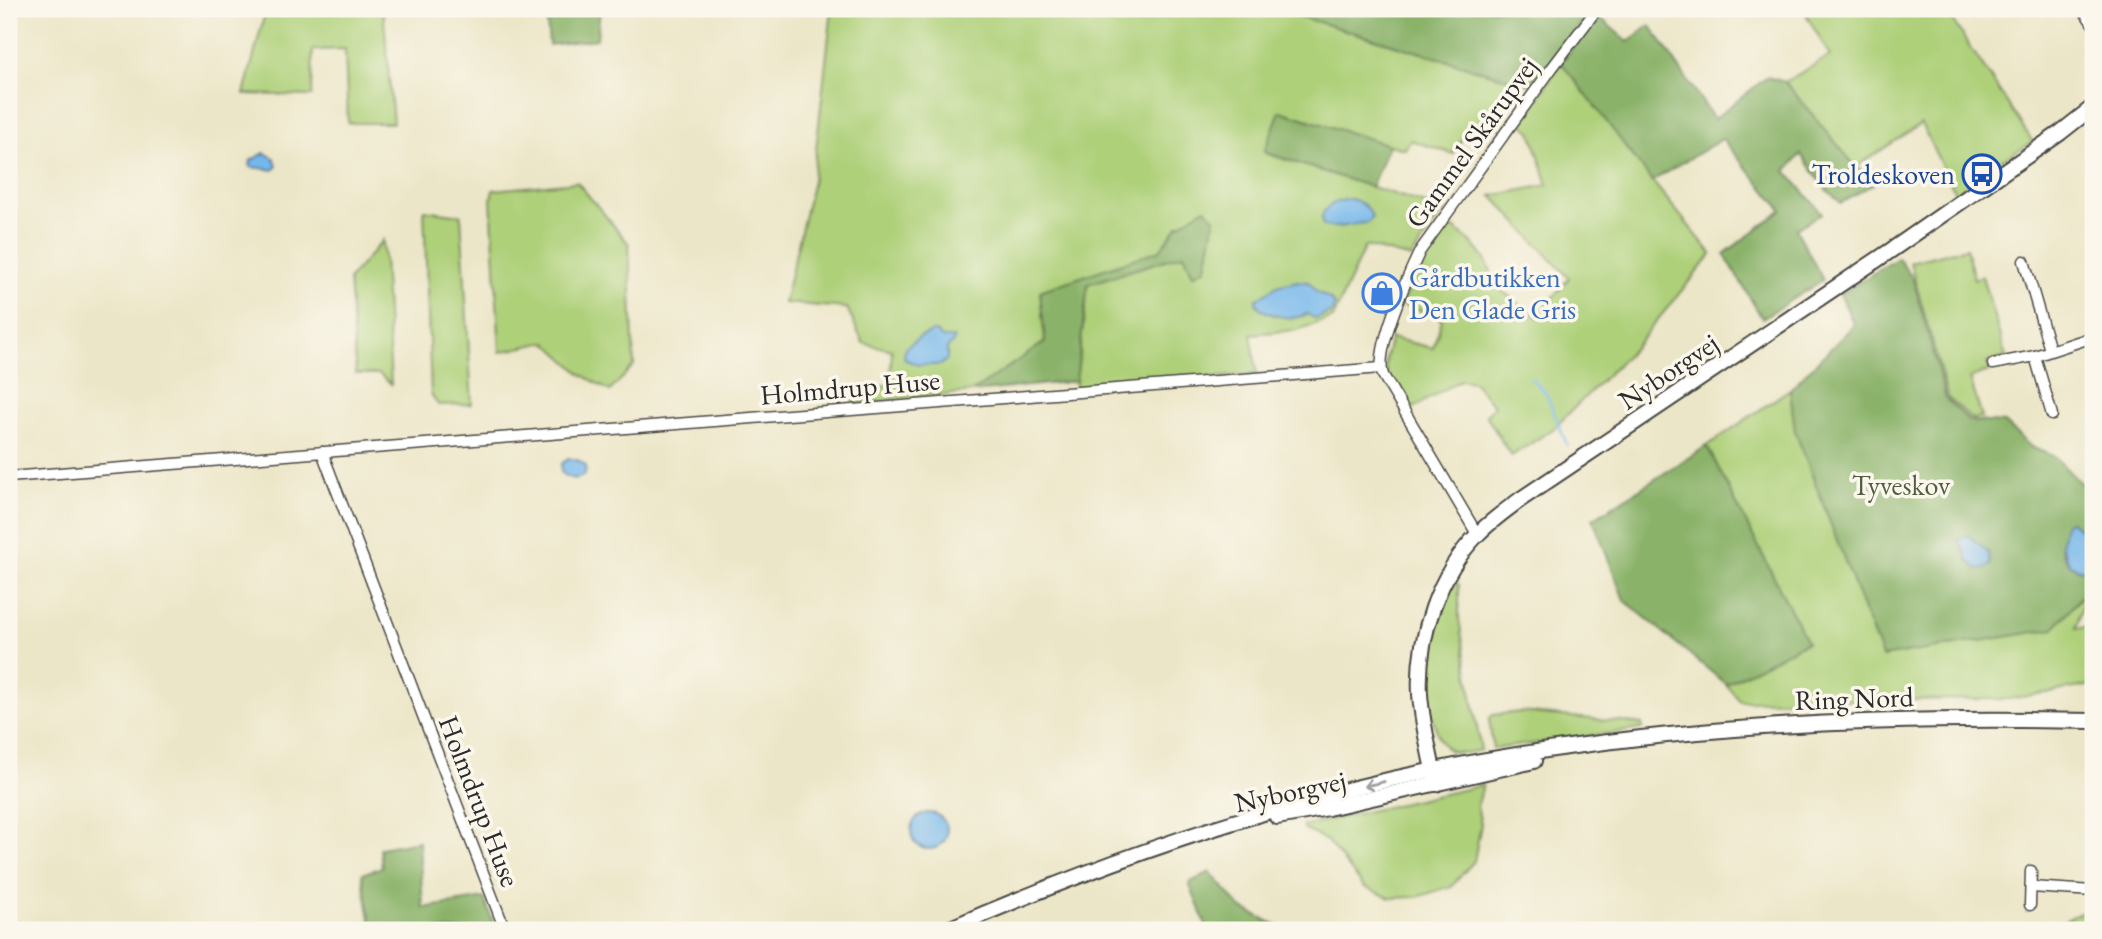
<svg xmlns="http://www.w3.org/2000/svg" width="2102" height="939" viewBox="0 0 2102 939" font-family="'EB Garamond',serif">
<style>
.green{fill:#aed079;stroke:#6c7e52;stroke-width:2}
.forest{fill:#8ab269;stroke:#5a6e4a;stroke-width:2}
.water{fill:#76b7eb;stroke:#50718b;stroke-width:2}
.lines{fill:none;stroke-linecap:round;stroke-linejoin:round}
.stream{stroke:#76b7eb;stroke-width:2.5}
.street-casing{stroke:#484743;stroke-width:13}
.secondary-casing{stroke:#484743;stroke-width:18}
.street{stroke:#fff;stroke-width:10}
.secondary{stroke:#fff;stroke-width:14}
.oneway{stroke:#a0a0a0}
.labels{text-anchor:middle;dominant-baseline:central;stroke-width:7;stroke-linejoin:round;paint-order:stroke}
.street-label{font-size:28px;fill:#2b2b2b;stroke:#fbf7ec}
.transit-label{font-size:28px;fill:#164399;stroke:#fbf7ec;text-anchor:end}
.shop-label{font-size:28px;fill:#366cbe;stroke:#fbf7ec;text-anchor:start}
.park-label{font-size:28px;fill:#525d42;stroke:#fbf7ec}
</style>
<rect width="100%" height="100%" fill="#fbf7ec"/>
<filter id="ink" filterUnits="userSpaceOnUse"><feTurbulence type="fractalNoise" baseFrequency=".0143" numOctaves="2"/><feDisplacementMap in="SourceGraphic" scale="14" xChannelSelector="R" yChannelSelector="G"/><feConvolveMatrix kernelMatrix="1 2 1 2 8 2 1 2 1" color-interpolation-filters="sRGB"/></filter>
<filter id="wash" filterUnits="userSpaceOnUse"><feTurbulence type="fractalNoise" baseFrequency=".00686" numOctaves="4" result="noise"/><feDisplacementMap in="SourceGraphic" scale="28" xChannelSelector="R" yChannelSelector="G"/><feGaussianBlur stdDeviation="1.57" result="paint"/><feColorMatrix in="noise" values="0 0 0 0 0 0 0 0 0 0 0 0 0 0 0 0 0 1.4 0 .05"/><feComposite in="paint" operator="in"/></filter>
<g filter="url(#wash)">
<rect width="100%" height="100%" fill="#ece6c8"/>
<g class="green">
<path d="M266 9H383L393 123H348L345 49 313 50 312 96 244 94Z"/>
<path d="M832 9H1275L1514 81 1474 141 1463 137 1453 154 1410 140 1405 149 1389 145 1280 111 1265 153 1444 210 1411 258 1365 246 1333 318 1297 330 1251 334 1257 374 1075 389 1088 284 1184 254 1177 226 1161 250 1040 291 1045 342 972 392 853 404 854 386H885L890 380 892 350 863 343 847 308 784 303 812 185Z"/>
<path d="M1803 9H1963L1951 18 2033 142 1980 172 1956 194 1921 124 1856 167 1785 82 1830 56Z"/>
<path d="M1561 62 1652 181 1712 254 1635 347 1553 429 1511 456 1486 415 1494 406 1474 382 1460 380 1410 410C1390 379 1378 376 1391 338L1433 348 1442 319 1403 305C1409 273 1427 248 1446 222 1467 238 1492 257 1494 285L1537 317 1569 278 1492 196 1548 185 1531 131 1522 124Z"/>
<path d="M577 182 629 244 634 365 610 391 581 374 546 342 500 352 491 199 493 190Z"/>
<path d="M424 210 461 215 472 404 438 405 431 394Z"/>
<path d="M383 240 391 384 379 374H356L349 279Z"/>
<path d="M1966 248 1974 279 1982 276 2006 357 1987 362 1989 371 1970 378 1982 418 1972 419 1948 398 1910 262Z"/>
<path d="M1790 389 1795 431 1882 657 2053 629 2081 597 2093 596V602L2083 604 2076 628 2093 627V685L2009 699 1740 701 1726 684 1807 642 1707 446Z"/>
<path d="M1452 584H1459V619L1481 750C1471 752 1459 755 1449 750 1442 746 1440 739 1437 732 1420 684 1432 629 1452 584Z"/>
<path d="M1521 712 1642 724V729L1493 749 1489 719 1493 715Z"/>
<path d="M1483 785 1477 806 1481 824 1474 861 1452 886 1417 897 1390 898 1364 887 1327 841 1304 829 1303 826Z"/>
<path d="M2091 905 2093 930H2047L2084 911Z"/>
</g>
<g class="forest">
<path d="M546 9H600L597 39 549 45Z"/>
<path d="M1275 9H1593L1533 86Z"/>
<path d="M1598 16 1628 42 1650 25 1714 119 1767 77 1785 82 1856 167 1878 181 1841 203 1824 187 1801 154 1786 171 1822 213 1796 229 1823 280 1762 318 1724 254 1782 210 1722 139 1652 181 1561 62Z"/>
<path d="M1280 111 1389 145 1371 187 1264 152Z"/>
<path d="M1205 208 1215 218 1206 268 1193 275 1184 254 1088 284 1076 381 972 392 1045 342 1040 291 1160 250 1177 226Z"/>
<path d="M1898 258 1913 279 1946 399 1970 421 2005 423 2031 447 2055 457 2093 496V542L2071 521 2065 523C2065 531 2061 539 2061 546 2062 558 2071 568 2082 570L2093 563V596L2081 597 2053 629 1882 657 1795 431 1790 389 1854 325 1840 294Z"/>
<path d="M1707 446 1807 642 1726 684 1624 600 1593 519Z"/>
<path d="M419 841 423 908 484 898 496 930H372L362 874 382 867 380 848Z"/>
<path d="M1210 872 1241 908 1286 930H1208L1189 883Z"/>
</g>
<g class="water">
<path d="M265 153 274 158 277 165 274 170 250 167 251 160Z"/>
<path d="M1348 199C1358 199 1370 207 1372 218L1368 223C1355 222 1335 231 1323 225 1318 208 1334 202 1348 199Z"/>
<path d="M1297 281 1309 282 1317 292 1330 299 1335 305 1332 312 1316 319 1307 314C1294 321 1268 317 1257 305L1256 300 1277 286Z"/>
<path d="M933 332H936L942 338H954V341L947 348V359L941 365H918L904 359 905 348 920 337Z"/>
<path d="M568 459C576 459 580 460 586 466L585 475C576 481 569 479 561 472V464Z"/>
<path d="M2071 521 2093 542V563L2082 570 2070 565 2061 545 2065 523Z"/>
<path d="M1968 535 1988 552 1991 564 1988 567 1978 569 1967 560 1966 553 1958 540Z"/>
<circle cx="929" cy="831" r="18"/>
</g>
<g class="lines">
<path class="stream" d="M1530 378 1546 393 1567 445"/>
</g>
</g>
<g filter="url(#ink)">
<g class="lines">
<g class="street-casing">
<g id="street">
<path d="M2083 9 2093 24"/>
<path d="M2024 261 2050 350"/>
<path d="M2035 356 2052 415"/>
<path d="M1993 364 2035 356 2093 337"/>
<path d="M322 452 505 930"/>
<path d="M9 477 1381 368"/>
<path d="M1477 534 1383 375C1374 350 1408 276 1420 251L1552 68 1597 9"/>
<path d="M2031 887 2093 891"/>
<path d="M2030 905 2031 871"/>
</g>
</g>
<g class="secondary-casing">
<g id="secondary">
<path d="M1436 784C1430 754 1422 724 1420 694 1417 637 1438 574 1479 533 1492 520 1506 510 1521 499L1890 251 2060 133 2093 107"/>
<path d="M1277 817 1328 808 1534 761"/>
<path d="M946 930C1103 862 1266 804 1434 770 1651 726 1873 716 2093 721"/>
</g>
</g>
<use href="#street" class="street"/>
<use href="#secondary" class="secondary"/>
</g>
<defs><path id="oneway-shaft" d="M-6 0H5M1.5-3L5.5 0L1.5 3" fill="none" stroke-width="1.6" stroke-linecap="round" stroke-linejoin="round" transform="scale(1.75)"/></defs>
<use class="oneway" href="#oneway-shaft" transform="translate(1374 784) rotate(167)"/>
</g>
<defs>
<g id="bus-ring" transform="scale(2.0125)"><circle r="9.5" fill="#fbf7ec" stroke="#1a4fb4" stroke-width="1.5"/><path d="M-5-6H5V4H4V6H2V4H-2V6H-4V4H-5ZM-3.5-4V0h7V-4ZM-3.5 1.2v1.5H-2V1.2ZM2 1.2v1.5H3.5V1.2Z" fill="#1a4fb4"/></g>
<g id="shop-ring" transform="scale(2.0125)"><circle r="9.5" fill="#fbf7ec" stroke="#3f7fe0" stroke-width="1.5"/><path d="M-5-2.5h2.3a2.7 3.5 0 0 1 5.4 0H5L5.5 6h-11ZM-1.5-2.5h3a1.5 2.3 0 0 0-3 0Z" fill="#3f7fe0"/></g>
</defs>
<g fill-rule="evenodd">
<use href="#bus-ring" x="1982" y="174"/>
<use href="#shop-ring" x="1382" y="293"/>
</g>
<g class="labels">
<g class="street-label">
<text transform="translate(1471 142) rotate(-54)">Gammel Skårupvej</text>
<text transform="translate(1668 371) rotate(-34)">Nyborgvej</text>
<text transform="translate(850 387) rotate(-5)">Holmdrup Huse</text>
<text transform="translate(1854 698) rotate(-2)">Ring Nord</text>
<text transform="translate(1290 791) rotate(-12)">Nyborgvej</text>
<text transform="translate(480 801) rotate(69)">Holmdrup Huse</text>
</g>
<g class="transit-label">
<text x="1955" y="174">Troldeskoven</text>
</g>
<g class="shop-label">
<text x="1409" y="277">Gårdbutikken<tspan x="1409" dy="32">Den Glade Gris</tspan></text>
</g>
<g class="park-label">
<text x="1901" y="485">Tyveskov</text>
</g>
</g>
<rect width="2102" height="939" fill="none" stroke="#fbf7ec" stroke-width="35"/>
</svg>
